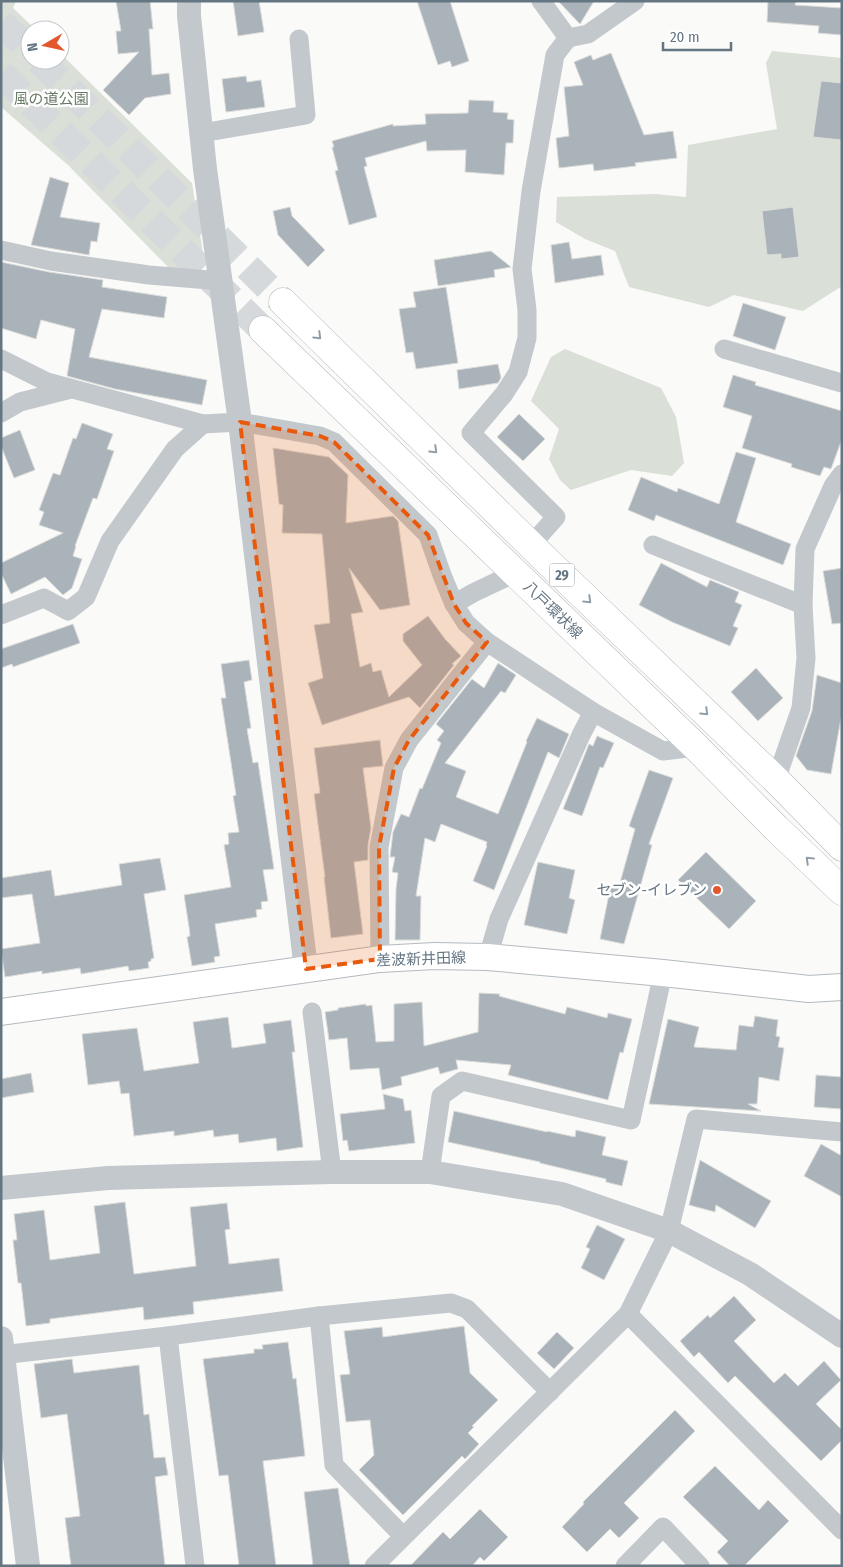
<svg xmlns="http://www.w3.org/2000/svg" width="843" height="1567" viewBox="0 0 843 1567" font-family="'Fira Sans Condensed','Noto Sans JP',sans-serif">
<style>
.green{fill:#dadfd7}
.building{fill:#aab3b9;stroke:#dcdcda}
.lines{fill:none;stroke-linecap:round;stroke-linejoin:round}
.primary-tunnel{stroke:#d5d9db;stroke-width:28;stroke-dasharray:28 14;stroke-linecap:butt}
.secondary-casing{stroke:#b3babf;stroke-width:28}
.primary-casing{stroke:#b5babe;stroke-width:29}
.minor{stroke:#c3c8cc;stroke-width:19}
.tertiary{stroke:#c3c8cc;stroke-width:24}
.secondary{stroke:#fff;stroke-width:26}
.primary{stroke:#fff;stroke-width:28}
.oneway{stroke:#939fa8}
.marked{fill:#e8590c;fill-opacity:0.2;stroke:#e8590c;stroke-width:4;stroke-dasharray:10 6;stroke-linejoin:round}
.poi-dot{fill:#e4572e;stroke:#fff;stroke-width:2}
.labels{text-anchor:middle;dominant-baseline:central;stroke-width:5;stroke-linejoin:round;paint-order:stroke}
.shield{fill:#fff;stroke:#939fa8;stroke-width:1}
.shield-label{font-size:14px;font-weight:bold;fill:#657683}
.park-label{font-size:15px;fill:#687a64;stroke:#fff}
.street-label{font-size:15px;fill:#657683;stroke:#fff}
.poi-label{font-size:15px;fill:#657683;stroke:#fff;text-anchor:end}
</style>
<rect width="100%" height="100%" fill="#fafaf8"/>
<g class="green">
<path d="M1 1H16L13 8 36 30H30V60H60V53L192 183 205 266 170 269 68 165 1 107Z"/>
<path d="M772 51 842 58V286L803 311 734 295 709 307 629 287 615 251 585 239 556 222 557 197 656 194 686 197 688 145 777 129 766 63Z"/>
<path d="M565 349 661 388 676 417 684 463 672 476 631 470 571 490 560 480 549 459 559 429 531 401 551 357Z"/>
</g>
<g class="building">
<path d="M116 1H150L153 29H149L152 75 169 73 171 94 145 98 129 115 103 90 139 52 118 54 116 31H121Z"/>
<path d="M233 1H259L264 32 238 36Z"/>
<path d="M417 1H450L469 61 452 67 450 61 438 65Z"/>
<path d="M558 1H594L580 24Z"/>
<path d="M768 1H796L795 5 842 8V35L818 33 819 26 767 22Z"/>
<path d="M611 53 644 135 673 131 677 158 635 163 636 166 594 171 593 164 559 168 556 138 569 136 564 87 583 85 574 62 591 55 593 60Z"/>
<path d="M246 76 247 82 261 80 265 107 226 112 222 79Z"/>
<path d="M821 81 842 83V140L813 137Z"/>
<path d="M469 100 494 101 493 112 508 113 507 119 514 120 513 143H506L504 175 465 172 466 150 427 151 426 141 365 158 367 166 364 167 377 217 349 225 335 171 338 170 332 147H334L332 141 393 124V126L426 124 425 114 468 113Z"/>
<path d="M50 177 69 183 60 217 100 223 97 242 91 241 89 255 31 245Z"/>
<path d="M290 207 292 216 325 250 308 267 278 235 273 211Z"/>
<path d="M793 207 799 257 781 259V254L767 255 762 211Z"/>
<path d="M569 242 572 259 601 255 604 275 555 283 551 245Z"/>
<path d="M491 251 511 267 494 270 495 277 438 286 434 260Z"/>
<path d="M1 262 49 272 103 280 102 287 167 297 164 318 102 309 89 357 207 380 202 405 115 389 67 376 75 329 41 320 36 339 1 328Z"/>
<path d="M446 287 458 363 416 369 413 352 406 353 399 309 416 307 413 292Z"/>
<path d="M743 303 786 317 775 350 733 336Z"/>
<path d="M498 364 501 378 498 383 459 389 457 370Z"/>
<path d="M733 375 756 382 755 385 842 411V439L831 469 824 467 820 476 791 467 792 464 742 448 752 416 723 407Z"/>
<path d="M519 414 545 439 523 461 497 437Z"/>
<path d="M82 423 113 434 107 449 114 451 97 499 93 498 75 546H76L73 556 82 559 72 588 63 595 45 577 11 594 1 573V563L63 533 39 525 44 512 39 510 53 473 60 475 73 438 76 439Z"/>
<path d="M20 430 35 470 14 478 1 446V438Z"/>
<path d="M273 448 329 457 348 475 346 523 393 516 398 521 410 605 380 610 349 568 363 612 351 614 360 667 371 663 373 672 381 670 389 697 422 665 403 641V634L428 616 445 639 461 656 452 664 454 665 420 708 409 697 322 725 308 683 323 678 314 625 330 623 322 534 282 533 283 505 279 504Z"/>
<path d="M736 452 756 458 736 522 791 544 783 565 656 515 654 521 628 510 641 477 677 492 678 488 719 504Z"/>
<path d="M661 563 707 587 710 580 739 592 735 602 742 605 733 626 738 628 730 646 672 622 639 605Z"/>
<path d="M842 568V623L832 624 823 571Z"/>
<path d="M73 624 80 643 13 667 12 664 1 668V649Z"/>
<path d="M249 660 252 680 244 682 251 728 247 729 253 763 258 762 274 869 263 870 268 901 261 902 262 909 256 910 257 917 215 924 220 956 214 957 215 962 192 966 187 937 190 936 189 927 184 895 231 887 224 845 229 844 228 833 239 832 233 796 236 795 221 698H226L221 664Z"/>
<path d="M498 663 516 675 505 693 501 691 445 763 466 771 456 797 498 814 527 742 526 741 537 718 569 734 559 758 548 752 494 890 473 881 487 846 486 845 487 842 441 824 435 842 425 838 416 896H421L420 940H395L396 889 398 873 392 872 395 857H390L393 832 401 814 409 817 420 788 422 789 441 743 437 740 444 731 436 724 472 679 484 688Z"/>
<path d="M756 668 783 698 758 721 731 692Z"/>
<path d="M817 675 842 683V713L831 774 807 770 796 756 812 711Z"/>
<path d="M597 736 614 743 603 768 600 767 582 816 563 809 589 744 593 746Z"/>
<path d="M380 740 383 766 363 768 371 828 368 845V860L354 862 363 934 331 938 324 877H325L314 794 320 793 314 748Z"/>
<path d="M649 770 673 778 649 844 652 845 624 944 600 939 611 884 619 886 635 829 629 826Z"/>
<path d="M706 852 756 901 729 929 678 880Z"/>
<path d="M160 858 166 890 144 894 154 958 151 959V961L148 962 149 968 129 971 128 966 81 974 80 968 42 974V971L5 977 1 949 40 943 32 894 1 898V878L51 870 55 896 122 885 119 864Z"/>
<path d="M538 862 575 870 569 898 575 900 567 934 524 925Z"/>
<path d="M479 993 500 994 499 996 565 1014 567 1007 607 1018 608 1013 632 1019 623 1053 620 1052 608 1100 508 1075 511 1065 456 1060 458 1069 440 1074 438 1067 401 1077 402 1085 382 1090 379 1068 350 1070 347 1038 329 1040 325 1012 338 1010V1008L366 1004V1006L372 1005 376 1042 394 1041V1004L422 1002 424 1046 478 1032Z"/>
<path d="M755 1016 778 1020 776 1036 780 1037 778 1047 784 1048 779 1081 759 1077 757 1104H748L761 1111 649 1104 668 1019 699 1027 694 1047 736 1050 739 1025 753 1027Z"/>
<path d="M228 1017 232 1048 266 1043 263 1024 291 1020 295 1052H292L303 1147 277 1151 276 1138 239 1143 238 1134 214 1137 213 1130 174 1136V1131L134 1136 129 1093 121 1094 119 1081 88 1085 82 1034 137 1028 144 1071 199 1063 193 1022Z"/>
<path d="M31 1073 34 1092 1 1098V1079Z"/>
<path d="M816 1075 842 1077V1109L814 1107Z"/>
<path d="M383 1094 403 1099 405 1111 411 1110 415 1143 349 1151 347 1140 343 1141 340 1114 385 1109Z"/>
<path d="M454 1111 547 1132V1131L575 1137 576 1130 606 1137 602 1155 628 1161 622 1186 606 1182V1179L540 1163V1162L448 1142Z"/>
<path d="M821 1144 842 1156V1197L804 1176Z"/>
<path d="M700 1160 771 1201 755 1228 716 1205 715 1212 689 1205Z"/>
<path d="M125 1202 134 1274 196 1266 190 1207 227 1203 230 1229 225 1230 229 1264 279 1258 283 1291 193 1302 194 1314 144 1320 143 1307 50 1319V1323L26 1326 21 1283H18L13 1240H17L14 1214 44 1210 50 1260 100 1253 94 1206Z"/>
<path d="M597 1225 625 1239 604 1280 581 1268 590 1249 586 1247Z"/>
<path d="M734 1296 756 1320 734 1341 774 1383 785 1373 798 1386 824 1361 841 1380 816 1404 842 1430V1440L821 1461 735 1376 728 1383 699 1352 694 1357 680 1341 708 1315 710 1318Z"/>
<path d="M464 1326 470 1373 498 1400 472 1426 474 1427 468 1433 479 1444 465 1459 462 1456 403 1515 359 1470 374 1455 370 1420 346 1422 340 1375 350 1374 344 1331 382 1327 383 1337Z"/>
<path d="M557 1332 574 1348 554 1369 537 1353Z"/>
<path d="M288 1342 293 1379 296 1378 305 1456 263 1461 276 1566H239L228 1475 219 1476 203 1359 254 1353V1349H263L262 1345Z"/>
<path d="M72 1359 74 1373 139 1365 144 1415 149 1414 154 1458 165 1457 168 1475 155 1477 165 1566H71L65 1518 80 1516 67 1414 41 1418 34 1364Z"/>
<path d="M675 1410 695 1431 624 1503 639 1518 619 1538 610 1529 587 1552 562 1527 584 1504 583 1502Z"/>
<path d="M715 1466 759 1510 768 1500 789 1521 744 1566H730L717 1552 728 1541 683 1497Z"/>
<path d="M338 1488 350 1566H313L304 1492Z"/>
<path d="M480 1509 508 1537 484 1561 480 1557 472 1566H410L443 1532 450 1539Z"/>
</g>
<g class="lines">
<g class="primary-tunnel">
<path d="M1 23 30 51"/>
<path d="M39 60 283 302"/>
<path d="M1 74 263 330"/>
</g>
<g class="secondary-casing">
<path id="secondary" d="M1 1012 380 959 434 956 488 957 663 973 809 989 842 987"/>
</g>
<g class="primary-casing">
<g id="primary">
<path d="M283 302 546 560 776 780 842 847"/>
<path d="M263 330 696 747 776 828 842 891"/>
</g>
</g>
<g class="minor">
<path d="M568 38 588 34 635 1"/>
<path d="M202 133 306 115 299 39"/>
<path d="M1 250 51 261 149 275 221 281"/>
<path d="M724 349 842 383"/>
<path d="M1 359 47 382 203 424 240 422 320 436 334 442 428 535 442 575 454 604 466 623 487 642 593 712 663 751 696 747"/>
<path d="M1 413 20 402 71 389"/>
<path d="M531 545 556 517 471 433 504 394 518 372 527 338V310L522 269 531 191 555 55 568 38 541 1"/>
<path d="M653 545 803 605"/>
<path d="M454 604 473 593 515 573"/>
<path d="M1 615 44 598 68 611 86 597 110 541 175 449 203 424"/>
<path d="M776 780 801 708 806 658 803 605 805 549 833 486 842 474"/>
<path d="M488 957 499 919 581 735 593 712"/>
<path d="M380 959 379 847 394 768 409 740 487 642"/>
<path d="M312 1012 332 1172"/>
<path d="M430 1172 441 1096 462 1081 631 1120 663 973"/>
<path d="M628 1314 842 1530"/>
<path d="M319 1316 334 1465 403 1536"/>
<path d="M168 1336 195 1566"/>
<path d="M1 1355 168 1336 319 1316 451 1303 467 1309 550 1392"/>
<path d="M374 1566 628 1314 669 1231 696 1119 842 1132"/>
<path d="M625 1566 663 1527 700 1566"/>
</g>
<g class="tertiary">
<path d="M189 1V16L205 169 240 422 306 969"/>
<path d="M1 1188 108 1178 332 1172H430L562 1194 669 1231 750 1274 842 1336"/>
<path d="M1 1338 28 1566"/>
</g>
<use href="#secondary" class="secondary"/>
<use href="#primary" class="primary"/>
</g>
<defs><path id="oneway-chevron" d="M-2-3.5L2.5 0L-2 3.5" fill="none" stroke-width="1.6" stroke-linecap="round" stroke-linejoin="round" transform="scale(1.25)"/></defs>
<g class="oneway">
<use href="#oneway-chevron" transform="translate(318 336) rotate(44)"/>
<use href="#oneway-chevron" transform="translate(434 450) rotate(44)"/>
<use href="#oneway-chevron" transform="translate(588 600) rotate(44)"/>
<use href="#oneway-chevron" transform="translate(705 712) rotate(44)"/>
<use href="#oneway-chevron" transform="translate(809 860) rotate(-136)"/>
</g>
<path class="marked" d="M240 422 320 436 334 442 428 535 454 604 466 623 487 642 409 740 394 768 379 847 380 959 306 969Z"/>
<circle class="poi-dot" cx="717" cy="890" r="5"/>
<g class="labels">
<rect class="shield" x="549.5" y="563.5" width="25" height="23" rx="4"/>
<g class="shield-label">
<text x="562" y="575">29</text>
</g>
<g class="park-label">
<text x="51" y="99">風の道公園</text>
</g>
<g class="street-label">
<text transform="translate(553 610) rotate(44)">八戸環状線</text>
<text transform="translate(421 959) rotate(-2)">差波新井田線</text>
</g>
<g class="poi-label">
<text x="707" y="890">セブン-イレブン</text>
</g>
</g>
<rect width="843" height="1567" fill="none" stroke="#657683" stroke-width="5"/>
<g transform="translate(45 45) rotate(261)"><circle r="24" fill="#ffffff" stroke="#c1c8cd"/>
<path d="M0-4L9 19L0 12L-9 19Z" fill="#e4572e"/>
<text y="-8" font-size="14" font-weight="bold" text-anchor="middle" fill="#657683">N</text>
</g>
<path d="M663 42v8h68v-8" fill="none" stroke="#657683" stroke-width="2.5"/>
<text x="670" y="42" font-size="15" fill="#657683" stroke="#ffffff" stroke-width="4" paint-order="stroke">20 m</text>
</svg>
